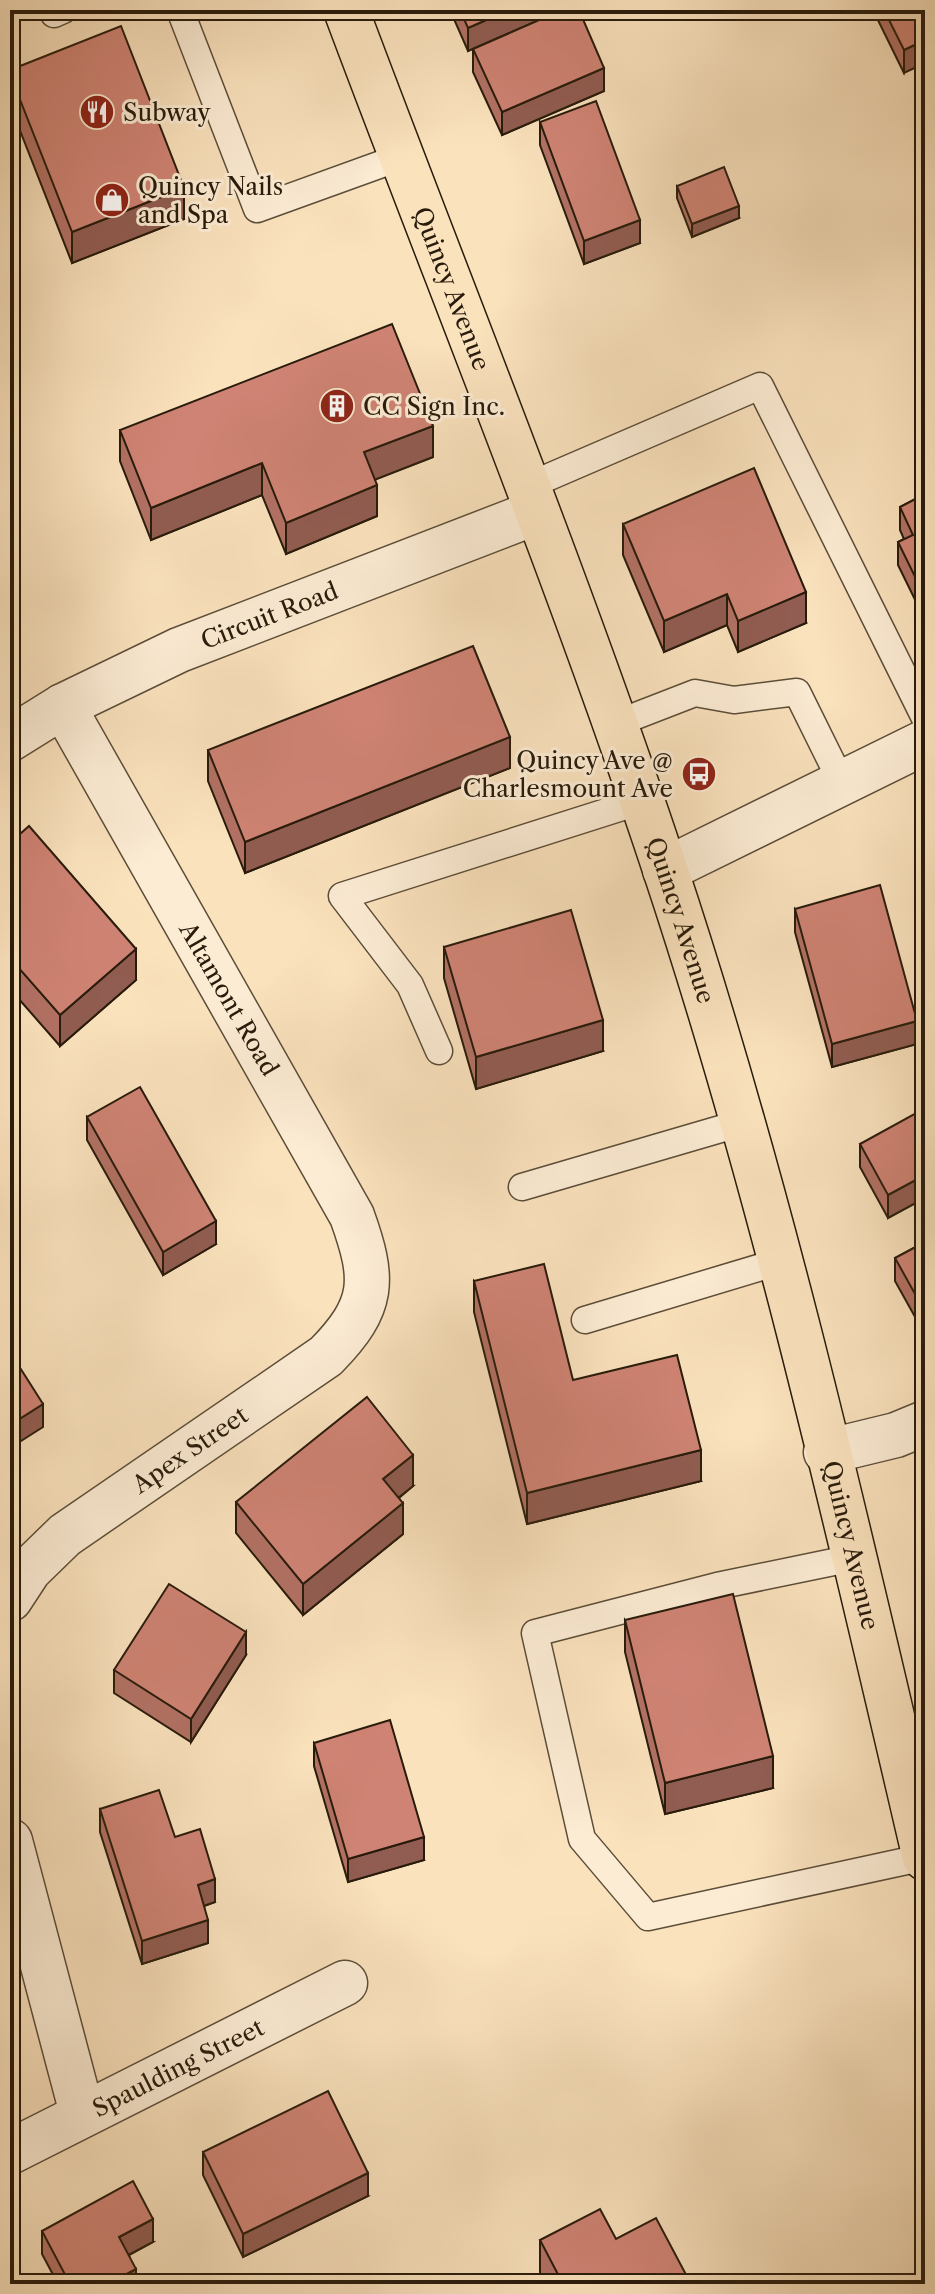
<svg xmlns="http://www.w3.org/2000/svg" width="935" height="2294" viewBox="0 0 935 2294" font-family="'Libre Caslon Text',serif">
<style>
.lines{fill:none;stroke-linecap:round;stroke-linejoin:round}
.lane-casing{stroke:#5c4d38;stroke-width:29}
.street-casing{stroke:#5c4d38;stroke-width:47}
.primary-casing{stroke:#281b0b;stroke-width:47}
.lane{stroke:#fcecd4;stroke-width:26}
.street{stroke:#fcecd4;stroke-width:44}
.primary{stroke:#fae2bd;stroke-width:44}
.wall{fill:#b27164;stroke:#281b0b;stroke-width:2}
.shaded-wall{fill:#915c51;stroke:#281b0b;stroke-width:2}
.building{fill:#cf8374;stroke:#281b0b;stroke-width:2}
.labels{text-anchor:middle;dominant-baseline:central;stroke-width:6;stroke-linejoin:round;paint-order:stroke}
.poi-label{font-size:24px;fill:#281b0b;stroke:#fcecd4;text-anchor:start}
.street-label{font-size:24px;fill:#281b0b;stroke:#fcecd4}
</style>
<rect width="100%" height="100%" fill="#fae2bd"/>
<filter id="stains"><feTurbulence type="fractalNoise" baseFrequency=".0025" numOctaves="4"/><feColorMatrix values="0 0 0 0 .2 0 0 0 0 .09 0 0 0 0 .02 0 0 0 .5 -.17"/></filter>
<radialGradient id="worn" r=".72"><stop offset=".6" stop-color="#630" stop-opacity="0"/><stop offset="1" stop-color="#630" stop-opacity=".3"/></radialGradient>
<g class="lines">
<g class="lane-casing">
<g id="lane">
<path d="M180 10 257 209 401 157"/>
<path d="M54 14 63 10"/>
<path d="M528 486 760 386 925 718"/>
<path d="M615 724 695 693 734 700 797 692 842 783"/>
<path d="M439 1051 410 985 342 896 641 801"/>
<path d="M522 1187 741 1123"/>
<path d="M585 1320 778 1262"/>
<path d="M853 1558 717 1586 535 1633 582 1839 648 1917 925 1857"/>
</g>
</g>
<g class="street-casing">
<g id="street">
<path id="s1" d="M10 739 63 706 179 650 537 512"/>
<path d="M665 870 925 742"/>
<path d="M826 1452 896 1435 925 1423"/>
<path id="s2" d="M10 1599 29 1570 65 1535 326 1356C375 1306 375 1280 352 1216L63 706"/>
<path d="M10 1841 82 2113"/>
<path id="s3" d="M10 2152 345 1983"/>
</g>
</g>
<g class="primary-casing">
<g id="primary">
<path id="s4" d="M346 10C453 296 569 579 665 869 772 1191 848 1528 925 1858"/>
</g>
</g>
<use href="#lane" class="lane"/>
<use href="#street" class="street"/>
<use href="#primary" class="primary"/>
</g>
<g class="wall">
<path d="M450 10H579L604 91 502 135 473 72V49L500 37 468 51Z"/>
<path d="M873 10H925L904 73Z"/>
<path d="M10 70 184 219 72 263 10 105Z"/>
<path d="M540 122 640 243 584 264 540 145Z"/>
<path d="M925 144V192L915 173V150Z"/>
<path d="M677 186 739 218 692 237 677 198Z"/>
<path d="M120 430 433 457 375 479 377 516 286 554 262 495 151 540 120 461Z"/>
<path d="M925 494V620L898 565V542L904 539 900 530V507Z"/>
<path d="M623 524 806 623 738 652 727 625 664 652 623 555Z"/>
<path d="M208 750 510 768 245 873 208 781Z"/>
<path d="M925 828V859L922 852V829Z"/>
<path d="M10 843 136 980 60 1046 18 998Z"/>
<path d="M795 909 917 1044 832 1067 795 932Z"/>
<path d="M444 947 603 1051 476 1089 444 978Z"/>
<path d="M87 1117 216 1244 163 1275 87 1140Z"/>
<path d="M925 1124V1198L888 1218 860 1167V1144Z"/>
<path d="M925 1242 924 1333 895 1281V1258Z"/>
<path d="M474 1281 573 1380 701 1481 527 1524 474 1312Z"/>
<path d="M413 1486 399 1498 403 1534 303 1615 236 1533V1502Z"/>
<path d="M625 1620 773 1788 665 1814 625 1652Z"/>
<path d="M246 1655 191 1742 114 1693V1670Z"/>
<path d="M314 1743 424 1860 348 1882 314 1766Z"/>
<path d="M100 1809 175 1837 215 1902 204 1906 208 1943 142 1964 100 1832Z"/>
<path d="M203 2152 368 2196 243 2257 203 2175Z"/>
<path d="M42 2231 153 2242 129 2255 136 2284H58L42 2254Z"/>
<path d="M616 2239 691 2284H544L540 2277V2240Z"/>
</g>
<g class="shaded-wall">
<path d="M509 10H562L468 51V28Z"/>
<path d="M925 40V63L904 73V50Z"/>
<path d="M604 68V91L502 135V112Z"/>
<path d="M184 188V219L72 263V232Z"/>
<path d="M739 206V218L692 237V224Z"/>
<path d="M640 220V243L584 264V241Z"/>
<path d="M433 426V457L364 484V452Z"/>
<path d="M262 463V495L151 540V508Z"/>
<path d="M377 485V516L286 554V523Z"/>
<path d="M806 592V623L738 652V621Z"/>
<path d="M727 594V625L664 652V621Z"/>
<path d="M510 737V768L245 873V842Z"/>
<path d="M136 949V980L60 1046V1015Z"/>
<path d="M18 967V998L10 1004V973Z"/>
<path d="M603 1020V1051L476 1089V1057Z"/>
<path d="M917 1021V1044L832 1067V1044Z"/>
<path d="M925 1175V1198L888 1218V1195Z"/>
<path d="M216 1221V1244L163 1275V1252Z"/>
<path d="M43 1404V1427L10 1448V1425Z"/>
<path d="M701 1450V1481L527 1524V1493Z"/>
<path d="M413 1455V1486L383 1510V1479Z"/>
<path d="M403 1503V1534L303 1615V1584Z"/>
<path d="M246 1632V1655L191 1742V1719Z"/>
<path d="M773 1756V1788L665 1814V1783Z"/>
<path d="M424 1837V1860L348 1882V1859Z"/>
<path d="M215 1879V1902L198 1908V1885Z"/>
<path d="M208 1920V1943L142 1964V1941Z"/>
<path d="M368 2173V2196L243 2257V2234Z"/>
<path d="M153 2219V2242L119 2260V2237Z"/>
<path d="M136 2269V2284H108Z"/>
</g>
<g class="building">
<path d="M460 10H509L468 28Z"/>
<path d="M562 10H579L604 68 502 112 473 49Z"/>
<path d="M884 10H925V40L904 50Z"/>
<path d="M121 26 184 188 72 232 10 74V70Z"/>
<path d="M596 101 640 220 584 241 540 122Z"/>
<path d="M925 144V169L915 150Z"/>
<path d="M724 167 739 206 692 224 677 186Z"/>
<path d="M392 324 433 426 364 452 377 485 286 523 262 463 151 508 120 430Z"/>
<path d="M754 468 806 592 738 621 727 594 664 621 623 524Z"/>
<path d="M925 494V597L898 542 913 535 900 507Z"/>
<path d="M473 646 510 737 245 842 208 750Z"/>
<path d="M29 826 136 949 60 1015 18 967 10 973V843Z"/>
<path d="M880 885 917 1021 832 1044 795 909Z"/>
<path d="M571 910 603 1020 476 1057 444 947Z"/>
<path d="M140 1087 216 1221 163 1252 87 1117Z"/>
<path d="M918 1112 925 1124V1175L888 1195 860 1144Z"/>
<path d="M925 1242V1309L924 1310 895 1258Z"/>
<path d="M544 1264 573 1380 677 1355 701 1450 527 1493 474 1281Z"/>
<path d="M10 1352 43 1404 10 1425Z"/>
<path d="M367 1397 413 1455 383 1479 403 1503 303 1584 236 1502Z"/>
<path d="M169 1584 246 1632 191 1719 114 1670Z"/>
<path d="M733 1594 773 1756 665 1783 625 1620Z"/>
<path d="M390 1720 424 1837 348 1859 314 1743Z"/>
<path d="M159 1790 175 1837 200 1829 215 1879 198 1885 208 1920 142 1941 100 1809Z"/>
<path d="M328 2091 368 2173 243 2234 203 2152Z"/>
<path d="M133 2181 153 2219 119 2237 136 2269 108 2284H70L42 2231Z"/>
<path d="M600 2209 616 2239 656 2218 691 2284H563L540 2240Z"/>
</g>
<defs>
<g id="restaurant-disc" transform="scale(1.8)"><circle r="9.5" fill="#8f2418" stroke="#fcecd4"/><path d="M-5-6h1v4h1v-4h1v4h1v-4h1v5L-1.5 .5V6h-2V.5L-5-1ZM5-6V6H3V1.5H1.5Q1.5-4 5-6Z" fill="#fff"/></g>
<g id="shop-disc" transform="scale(1.8)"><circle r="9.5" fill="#8f2418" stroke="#fcecd4"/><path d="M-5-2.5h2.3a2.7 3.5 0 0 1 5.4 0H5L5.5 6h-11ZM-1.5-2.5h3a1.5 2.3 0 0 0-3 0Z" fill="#fff"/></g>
<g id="building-disc" transform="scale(1.8)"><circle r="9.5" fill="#8f2418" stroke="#fcecd4"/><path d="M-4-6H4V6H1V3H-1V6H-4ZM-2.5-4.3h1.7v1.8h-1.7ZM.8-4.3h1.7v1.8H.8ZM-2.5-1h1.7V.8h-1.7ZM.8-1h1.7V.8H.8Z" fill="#fff"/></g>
<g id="bus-disc" transform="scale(1.8)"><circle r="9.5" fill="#8f2418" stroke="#fcecd4"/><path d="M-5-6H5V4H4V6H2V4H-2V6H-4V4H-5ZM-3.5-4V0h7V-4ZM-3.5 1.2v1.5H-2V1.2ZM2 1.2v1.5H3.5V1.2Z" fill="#fff"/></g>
</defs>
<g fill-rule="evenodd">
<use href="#restaurant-disc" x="97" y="112"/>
<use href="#shop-disc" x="112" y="200"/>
<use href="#building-disc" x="337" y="406"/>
<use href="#bus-disc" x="699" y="774"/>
</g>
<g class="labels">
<g class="poi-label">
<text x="123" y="112">Subway</text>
<text x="138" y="186">Quincy Nails<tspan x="138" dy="28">and Spa</tspan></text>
<text x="363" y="406">CC Sign Inc.</text>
<text x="673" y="760" text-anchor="end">Quincy Ave @<tspan x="673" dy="28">Charlesmount Ave</tspan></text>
</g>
<g class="street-label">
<text stroke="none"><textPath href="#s4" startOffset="298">Quincy Avenue</textPath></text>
<text stroke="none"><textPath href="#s1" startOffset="288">Circuit Road</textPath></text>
<text stroke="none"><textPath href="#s4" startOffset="970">Quincy Avenue</textPath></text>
<text transform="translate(229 999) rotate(60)">Altamont Road</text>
<text stroke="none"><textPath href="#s2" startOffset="236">Apex Street</textPath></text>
<text stroke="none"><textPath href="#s4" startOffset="1618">Quincy Avenue</textPath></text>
<text stroke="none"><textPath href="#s3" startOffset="188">Spaulding Street</textPath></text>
</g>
</g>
<rect width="935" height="2294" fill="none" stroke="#fae2bd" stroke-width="40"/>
<rect x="12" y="12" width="911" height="2270" fill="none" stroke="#281b0b" stroke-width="4"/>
<rect x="20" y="20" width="895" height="2254" fill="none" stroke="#281b0b" stroke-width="2"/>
<rect width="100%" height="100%" filter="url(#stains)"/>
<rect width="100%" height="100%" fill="url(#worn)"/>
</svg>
